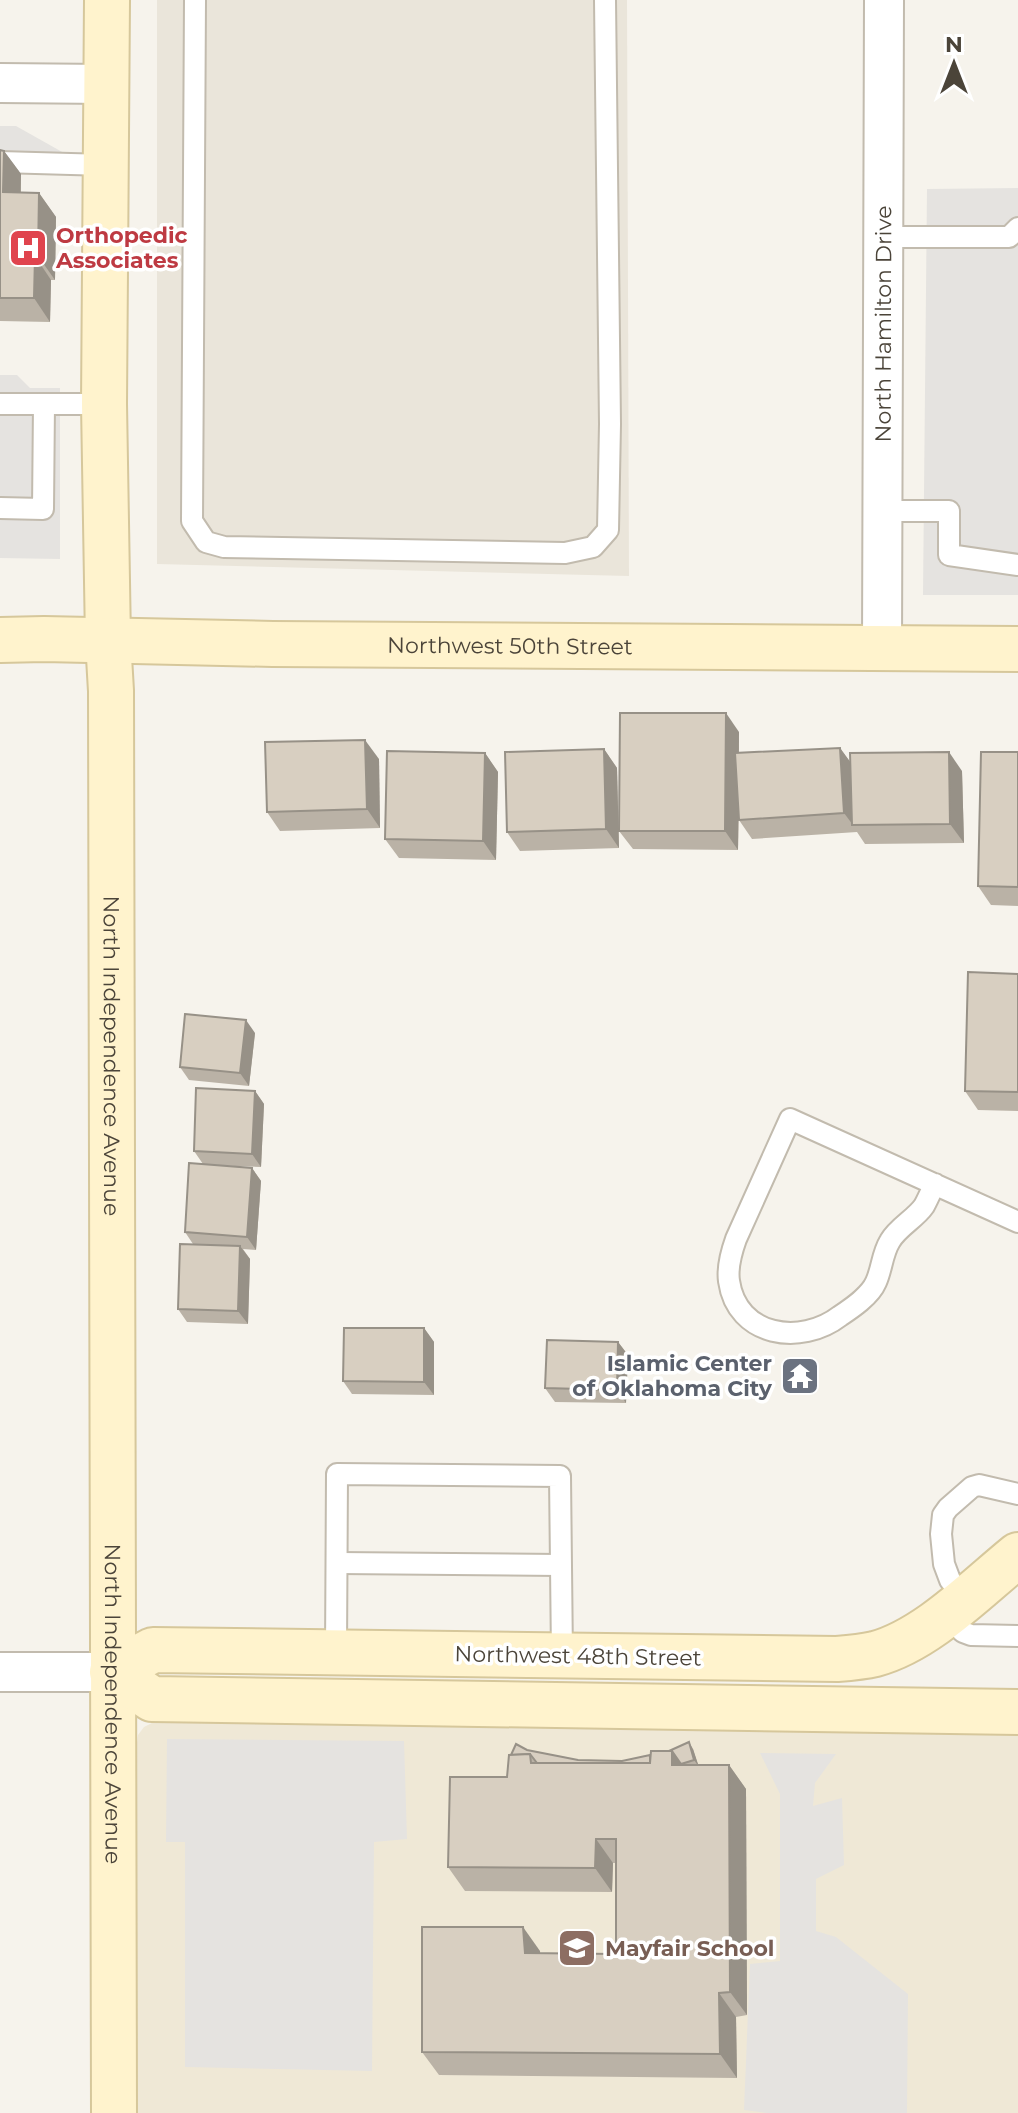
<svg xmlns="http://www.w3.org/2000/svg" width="1018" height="2113" viewBox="0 0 1018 2113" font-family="Montserrat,sans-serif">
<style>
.residential{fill:#eae5da}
.education{fill:#efe8d6}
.parking{fill:#e5e3e0}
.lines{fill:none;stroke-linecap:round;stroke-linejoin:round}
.lane-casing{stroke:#c2bbae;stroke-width:24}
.street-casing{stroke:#c2bbae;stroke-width:42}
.secondary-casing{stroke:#d6c79b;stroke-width:48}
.lane{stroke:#fff;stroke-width:20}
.street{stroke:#fff;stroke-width:38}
.secondary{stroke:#fff3cd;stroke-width:44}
.wall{fill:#bab2a6}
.shaded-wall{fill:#979187}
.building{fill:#d8cfc1;stroke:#979187;stroke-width:2}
.labels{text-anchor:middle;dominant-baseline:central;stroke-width:7;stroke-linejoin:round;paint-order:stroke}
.health-label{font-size:22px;font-weight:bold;fill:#be3a42;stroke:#fff;text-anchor:start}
.street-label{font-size:22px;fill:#4b4439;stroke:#fff}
.worship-label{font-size:22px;font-weight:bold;fill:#5b616d;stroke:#fff;text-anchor:end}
.education-label{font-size:22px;font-weight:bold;fill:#785e54;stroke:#fff;text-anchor:start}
</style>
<rect width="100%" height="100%" fill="#f6f3ec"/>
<path class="residential" d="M157 0H627L629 576 157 564Z"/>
<path class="education" d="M156 1721 1018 1732V2113H136V1749L138 1735 144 1727Z"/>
<g class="parking">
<path d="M0 126H16L64 153V173L0 172Z"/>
<path d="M1018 188V595H923L927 189Z"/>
<path d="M0 375H17L30 388H60V559L0 558Z"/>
<path d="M167 1739 404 1741 407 1839 374 1842 372 2071 185 2067V1842H166Z"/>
<path d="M760 1753 836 1754 815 1783 813 1806 842 1798 844 1865 816 1879V1931L836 1937 908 1994 907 2113H767L744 2110 750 1964 780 1961V1794Z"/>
</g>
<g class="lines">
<g class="lane-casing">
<g id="lane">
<path d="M195 0 192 521 206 542 224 547 565 553 593 547 608 530 610 424 605 0"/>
<path d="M0 162 106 165"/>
<path d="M883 237H1009L1018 228"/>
<path d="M0 404H104"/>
<path d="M0 508 43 509 44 404"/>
<path d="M882 511H949V555L1018 565"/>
<path d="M935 1184C931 1191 928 1199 924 1206 915 1219 898 1227 890 1241 882 1254 882 1269 876 1282 870 1296 852 1308 840 1316 801 1346 737 1337 729 1281 727 1267 731 1253 736 1239L790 1119 1018 1222"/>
<path d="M338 1563 560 1565"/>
<path d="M965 1599 950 1580 944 1564 941 1534 943 1515 948 1508 972 1487 979 1485 1018 1494"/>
<path d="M946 1615 963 1632 971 1635 1018 1636"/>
<path d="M336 1652 337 1474 560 1476 562 1656"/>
</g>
</g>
<g class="street-casing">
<g id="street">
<path d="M0 83 107 84"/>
<path id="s1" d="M882 648 884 0"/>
<path d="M0 1672H112"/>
</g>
</g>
<g class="secondary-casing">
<g id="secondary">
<path id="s2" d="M107 0 104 404 108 640 111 691 114 2113"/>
<path id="s3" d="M0 640 44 639 273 644 1018 649"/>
<path d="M1018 1555C976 1589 927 1640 875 1654 862 1657 850 1658 837 1659L153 1650 112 1672 152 1699 1018 1712"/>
</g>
</g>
<use href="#lane" class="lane"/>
<use href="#street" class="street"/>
<use href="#secondary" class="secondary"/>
</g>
<g class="wall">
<path d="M0 150 4 151 21 174V193H39L56 217 55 280H51L50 322 0 321Z"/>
<path d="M739 732V753L840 748 850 762 962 771 964 843 865 844 857 832 752 839 739 820V811L738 850 633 849 619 831Z"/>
<path d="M604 749 617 768 619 848 520 851 507 832Z"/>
<path d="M1018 752V906L991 905 978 886Z"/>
<path d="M485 753 498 772 496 860 399 858 385 839Z"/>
<path d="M379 759 380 828 280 831 267 812Z"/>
<path d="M1018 974V1111L978 1110 965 1091Z"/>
<path d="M255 1033 249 1086 189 1080 180 1067Z"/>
<path d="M255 1091 264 1104 261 1167 207 1165 252 1168 261 1181 256 1250 243 1249 250 1259 248 1324 187 1322 178 1309 193 1244 185 1232 203 1164 194 1151Z"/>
<path d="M424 1328 434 1342V1395L352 1394 343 1381Z"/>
<path d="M618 1342 628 1355 626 1403 555 1402 545 1388Z"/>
<path d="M693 1749 698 1765H729L746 1789 747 2015 736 2017 737 2078 439 2075 422 2052 540 1951V1953L616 1954V1863H613L612 1892 465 1891 448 1867 507 1777 527 1750 578 1760 622 1761Z"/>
</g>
<g class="shaded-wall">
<path d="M4 151 21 174 20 216 3 192Z"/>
<path d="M39 193 56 217 55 280 38 256Z"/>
<path d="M35 256 51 280 50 322 34 298Z"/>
<path d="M726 713 739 732 738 850 725 831Z"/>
<path d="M365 740 379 759 380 828 367 809Z"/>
<path d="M840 748 854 767 853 825 844 813Z"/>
<path d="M604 749 617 768 619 848 606 829Z"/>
<path d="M949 752 962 771 964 843 950 824Z"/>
<path d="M485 753 498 772 496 860 483 841Z"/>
<path d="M246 1020 255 1033 249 1086 240 1073Z"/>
<path d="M255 1091 264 1104 261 1167 252 1154Z"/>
<path d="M252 1168 261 1181 256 1250 247 1237Z"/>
<path d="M240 1246 250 1259 248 1324 238 1311Z"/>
<path d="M424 1328 434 1342V1395L424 1382Z"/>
<path d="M618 1342 628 1355 626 1403 617 1390Z"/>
<path d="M689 1742 693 1749 699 1767 694 1760Z"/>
<path d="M672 1751 688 1775 672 1765Z"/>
<path d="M729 1765 746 1789 747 2015 730 1992Z"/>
<path d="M596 1839 613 1863 612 1892 595 1868Z"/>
<path d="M523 1927 540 1951 542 1977 525 1953Z"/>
<path d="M719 1993 736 2017 737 2078 720 2054Z"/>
</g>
<g class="building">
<path d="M0 150 4 151 3 192 39 193 38 256H35L34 298H0Z"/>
<path d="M620 713H726L725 831H619Z"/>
<path d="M365 740 367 809 267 812 265 742Z"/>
<path d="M840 748 844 813 739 820 735 753Z"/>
<path d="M604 749 606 829 507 832 505 752Z"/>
<path d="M387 751 485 753 483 841 385 839Z"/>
<path d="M949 752 950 824 852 825 850 753Z"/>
<path d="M981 752H1018V887L978 886Z"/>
<path d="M968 972 1018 974V1092L965 1091Z"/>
<path d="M185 1014 246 1020 240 1073 180 1067Z"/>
<path d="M196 1088 255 1091 252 1154 194 1151Z"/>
<path d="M189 1163 252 1168 247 1237 185 1232Z"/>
<path d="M180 1244 240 1246 238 1311 178 1309Z"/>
<path d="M344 1328H424V1382L343 1381Z"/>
<path d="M547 1340 618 1342 617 1390 545 1388Z"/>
<path d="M689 1742 694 1760 681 1764 672 1751H669Z"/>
<path d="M516 1744 527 1750 578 1760 622 1761 650 1755V1763H537L530 1754 511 1755Z"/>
<path d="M651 1751H672V1765H729L730 1992 719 1993 720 2054 422 2052V1927H523L525 1953 616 1954V1839H596L595 1868 448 1867 450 1777H507L509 1755 530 1754 531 1763H650Z"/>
</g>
<defs>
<g id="hospital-square" transform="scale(2)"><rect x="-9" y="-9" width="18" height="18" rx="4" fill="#e0444e" stroke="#fff"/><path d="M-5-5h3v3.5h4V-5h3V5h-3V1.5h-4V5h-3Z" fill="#fff"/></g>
<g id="temple-square" transform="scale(2)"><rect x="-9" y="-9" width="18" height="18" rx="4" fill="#6b7280" stroke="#fff"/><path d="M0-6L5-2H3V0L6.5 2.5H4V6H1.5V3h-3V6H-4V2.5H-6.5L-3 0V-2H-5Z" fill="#fff"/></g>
<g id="school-square" transform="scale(2)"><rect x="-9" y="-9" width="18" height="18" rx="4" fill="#8d6e63" stroke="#fff"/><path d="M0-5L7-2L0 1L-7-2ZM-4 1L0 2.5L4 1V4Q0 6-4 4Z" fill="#fff"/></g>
</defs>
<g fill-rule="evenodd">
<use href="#hospital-square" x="28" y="248"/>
<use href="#temple-square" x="800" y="1376"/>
<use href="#school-square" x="577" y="1948"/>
</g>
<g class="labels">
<g class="health-label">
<text x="56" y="235">Orthopedic<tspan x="56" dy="25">Associates</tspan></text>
</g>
<g class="street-label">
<text stroke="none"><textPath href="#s1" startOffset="324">North Hamilton Drive</textPath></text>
<text stroke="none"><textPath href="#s3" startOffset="510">Northwest 50th Street</textPath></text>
<text stroke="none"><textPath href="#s2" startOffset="1056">North Independence Avenue</textPath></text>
<text transform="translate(578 1656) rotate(1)">Northwest 48th Street</text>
<text stroke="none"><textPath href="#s2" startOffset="1704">North Independence Avenue</textPath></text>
</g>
<g class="worship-label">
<text x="772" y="1363">Islamic Center<tspan x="772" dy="25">of Oklahoma City</tspan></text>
</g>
<g class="education-label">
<text x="605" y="1948">Mayfair School</text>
</g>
</g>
<g transform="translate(954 64)" stroke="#ffffff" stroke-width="6" paint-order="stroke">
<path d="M0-6L14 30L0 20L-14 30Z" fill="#4b4439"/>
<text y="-12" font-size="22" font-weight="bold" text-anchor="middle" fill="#4b4439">N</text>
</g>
</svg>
